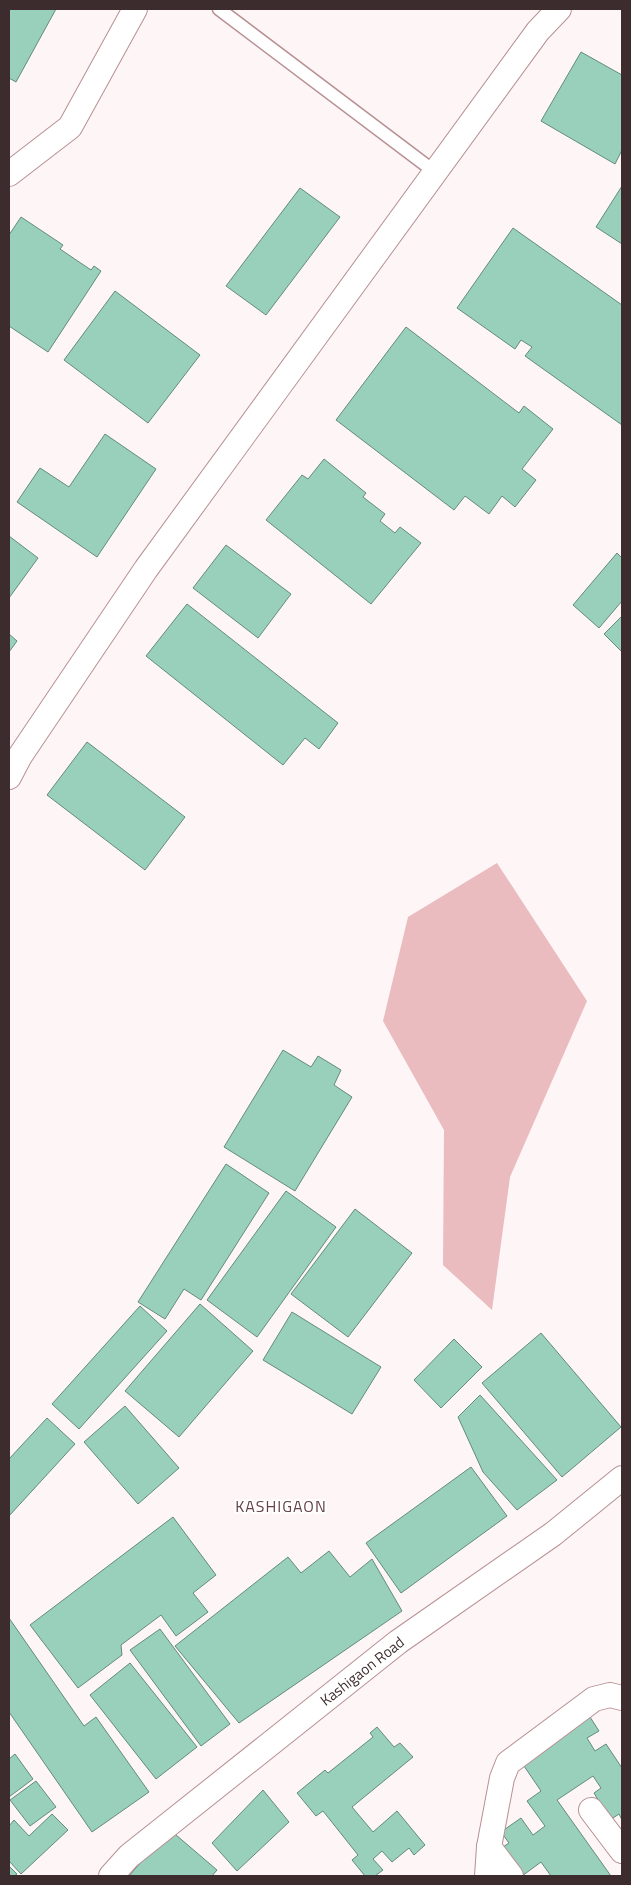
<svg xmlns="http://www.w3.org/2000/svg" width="631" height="1885" viewBox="0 0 631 1885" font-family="'Titillium Web',sans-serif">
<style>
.green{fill:#eabbbf}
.building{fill:#98d0bc;stroke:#638b7e}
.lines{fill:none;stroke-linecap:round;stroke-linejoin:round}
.service-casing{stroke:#b89093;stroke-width:15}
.minor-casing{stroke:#b89093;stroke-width:26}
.service{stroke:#fff;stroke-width:12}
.minor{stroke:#fff;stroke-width:24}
.labels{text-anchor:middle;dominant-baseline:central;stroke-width:4;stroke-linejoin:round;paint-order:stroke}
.street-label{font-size:15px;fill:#3c2c2d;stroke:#fff}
.neighbourhood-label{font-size:16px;letter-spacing:1px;fill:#664246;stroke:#fff}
</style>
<rect width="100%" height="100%" fill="#fef5f6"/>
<path class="green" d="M497 863 587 1001 510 1177 492 1310 443 1265 444 1130 383 1021 408 917Z"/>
<g class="building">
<path d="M9 9H56L16 82 9 78Z"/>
<path d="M581 52 622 75V150L615 164 541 121Z"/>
<path d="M622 186V244L596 227Z"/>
<path d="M300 188 340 217 266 315 226 286Z"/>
<path d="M21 217 63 245 60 249 91 270 94 266 101 271 48 352 9 326V235Z"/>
<path d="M513 228 622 305V425L525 356 532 347 521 340 515 349 457 308Z"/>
<path d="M115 291 200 355 148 423 64 360Z"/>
<path d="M406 327 519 413 524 406 553 429 522 469 536 480 515 507 502 496 489 514 465 496 454 510 336 420Z"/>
<path d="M105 434 156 469 97 557 17 502 40 468 69 487Z"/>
<path d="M324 459 366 493 363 497 385 514 380 521 395 533 400 527 421 543 371 604 266 520 302 475 308 479Z"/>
<path d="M9 536 38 558 9 598Z"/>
<path d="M226 545 291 594 258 638 193 588Z"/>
<path d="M617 553 622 558V601L599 628 573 605Z"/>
<path d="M187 604 338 723 319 749 305 738 283 765 146 656Z"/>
<path d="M622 616V652L604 634Z"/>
<path d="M9 634 17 641 9 652Z"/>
<path d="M87 742 185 817 145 870 47 795Z"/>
<path d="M283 1050 311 1067 318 1056 341 1070 334 1085 352 1097 295 1191 224 1147Z"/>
<path d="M226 1164 269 1193 201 1300 184 1289 165 1319 138 1302Z"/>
<path d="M286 1191 336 1227 257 1337 207 1300Z"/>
<path d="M355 1209 412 1253 348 1337 291 1294Z"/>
<path d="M200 1304 253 1351 179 1437 125 1391Z"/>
<path d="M140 1306 167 1331 79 1429 52 1404Z"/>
<path d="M292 1312 381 1367 352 1414 263 1360Z"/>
<path d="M541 1333 621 1427 562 1477 482 1383Z"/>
<path d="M454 1339 482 1367 441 1408 414 1380Z"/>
<path d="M480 1395 557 1480 517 1510 483 1472 458 1417Z"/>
<path d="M125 1406 179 1468 138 1504 84 1442Z"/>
<path d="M47 1418 75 1444 9 1516V1459Z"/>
<path d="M471 1467 507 1516 401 1593 366 1543Z"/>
<path d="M173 1517 216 1575 193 1593 208 1612 176 1636 161 1615 121 1645 122 1655 78 1688 30 1625Z"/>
<path d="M329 1551 350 1577 372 1559 402 1611 239 1723 175 1646 288 1557 301 1573Z"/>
<path d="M9 1618 84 1726 96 1717 149 1792 92 1832 9 1712Z"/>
<path d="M160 1629 230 1724 201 1746 130 1650Z"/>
<path d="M130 1663 197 1747 156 1779 90 1695Z"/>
<path d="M590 1717 599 1731 587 1738 595 1751 606 1744 622 1768V1820L619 1814 610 1820 594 1793 601 1788 593 1776 557 1800 611 1876H551L541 1862 522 1876 500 1849 509 1843 501 1832 521 1818 533 1835 545 1826 527 1801 541 1791 522 1763Z"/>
<path d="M377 1727 394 1747 400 1743 413 1757 352 1807 373 1832 397 1811 425 1845 414 1855 409 1848 392 1862 382 1851 373 1859 383 1870 375 1876H365L352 1860 358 1855 323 1811 316 1816 297 1793 325 1770 328 1773 373 1737 370 1733Z"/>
<path d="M15 1754 33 1779 9 1797V1759Z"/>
<path d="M36 1781 56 1807 30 1826 10 1800Z"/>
<path d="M263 1790 289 1822 237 1871 212 1843Z"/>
<path d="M52 1814 68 1830 21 1874 9 1861V1826L14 1820 29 1836Z"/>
<path d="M169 1829 217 1870 212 1876H129Z"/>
<path d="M9 1866 17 1874 14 1876H9Z"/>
</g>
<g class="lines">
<g class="service-casing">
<path id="service" d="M219 9 435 172"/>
</g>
<g class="minor-casing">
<g id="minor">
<path d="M9 174 70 127 135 9"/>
<path d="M9 777 20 756 146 569 538 31 559 9"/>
<path d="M591 1810 622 1851"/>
<path d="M489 1847 511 1876"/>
<path d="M111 1876 129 1856 398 1642 553 1534 622 1478"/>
<path d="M487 1876 489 1847 502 1778 508 1763 594 1699 610 1695 622 1698"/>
</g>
</g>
<use href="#service" class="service"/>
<use href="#minor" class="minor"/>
</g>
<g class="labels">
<g class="street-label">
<text transform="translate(362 1671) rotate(-38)">Kashigaon Road</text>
</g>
<g class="neighbourhood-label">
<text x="281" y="1506">KASHIGAON</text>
</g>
</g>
<rect width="631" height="1885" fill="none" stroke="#3c2c2d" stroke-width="20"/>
</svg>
